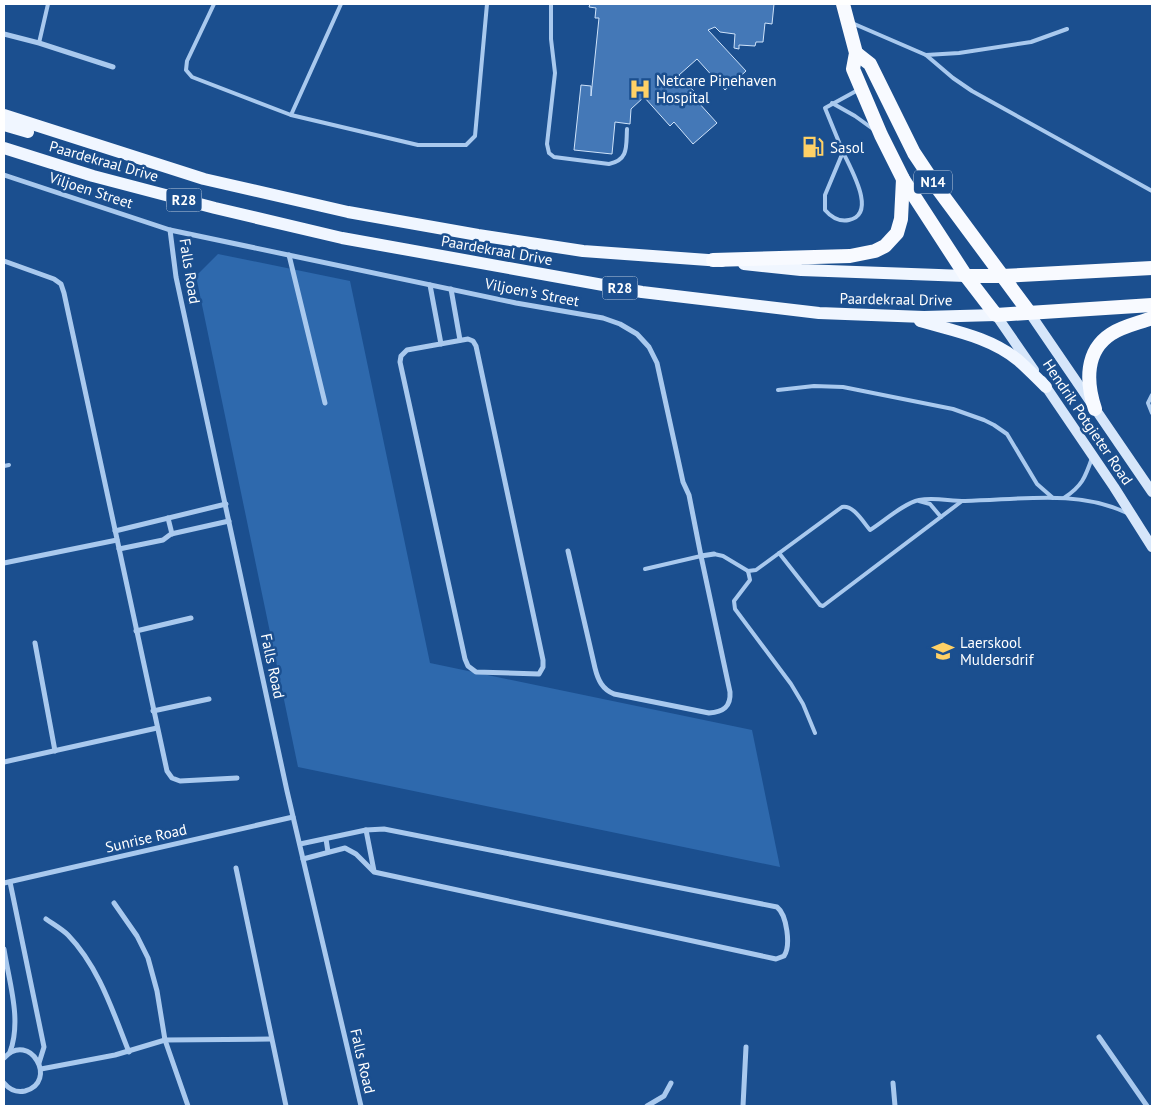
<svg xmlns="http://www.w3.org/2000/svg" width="1156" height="1110" viewBox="0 0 1156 1110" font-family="'PT Sans',sans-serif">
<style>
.green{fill:#2e69ad}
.building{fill:#4478b7;stroke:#cfe3fa}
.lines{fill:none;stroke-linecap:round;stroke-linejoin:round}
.service{stroke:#a9c9ee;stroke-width:4}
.minor{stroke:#a9c9ee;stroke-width:5}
.secondary{stroke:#d6e6fa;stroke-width:10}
.primary{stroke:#f0f6ff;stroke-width:12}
.trunk{stroke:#f8faff;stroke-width:14}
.labels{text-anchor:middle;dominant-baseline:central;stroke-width:5;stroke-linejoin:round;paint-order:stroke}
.shield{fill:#1b4f8f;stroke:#bbcadd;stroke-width:1}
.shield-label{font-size:14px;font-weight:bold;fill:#fff}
.poi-label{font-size:15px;fill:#fff;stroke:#1b4f8f;text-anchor:start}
.street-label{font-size:15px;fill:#fff;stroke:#1b4f8f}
</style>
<rect width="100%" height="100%" fill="#1b4f8f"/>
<path class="green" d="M218 254 350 281 430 663 752 730 780 867 298 767 196 276Z"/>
<path class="building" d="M590 4H774L772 24 765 23 763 42H756L755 46 739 45V49L734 48 735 34 720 32 715 27 708 30 746 71 725 90 697 59 679 75 701 99 698 102 717 123 693 144 674 122 670 126 644 97 631 109 630 124 615 122 612 154 574 150 581 85 591 86V96L599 18H595L596 8 589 7Z"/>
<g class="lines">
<g class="service">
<path d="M214 4 187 61 186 70 192 77 291 115 418 145H466L475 136 487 4"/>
<path d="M551 4V39L555 73 547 144 549 153 554 157 609 164C629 160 626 146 627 129"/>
<path d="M852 23 926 55 959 53 1031 42 1067 29"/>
<path d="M39 43 48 4"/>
<path d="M926 55 953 78 972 91 1152 191"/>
<path d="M832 103 855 116 873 129"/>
<path d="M291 115 341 4"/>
<path d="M843 152C850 168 878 214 849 220 839 222 831 217 825 210V195L843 152 825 108 858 90"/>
<path d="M778 390 814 386 843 387 953 409 984 420 994 425 1007 434 1037 484 1053 498"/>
<path d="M1152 395 1148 403 1152 413"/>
<path d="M4 466 9 465"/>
<path d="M1064 498C1082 486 1085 478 1092 458"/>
<path d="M919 501 930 504 941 517"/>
<path d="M779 553 820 605 823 606 962 501"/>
<path d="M714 554 723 556 748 571"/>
<path d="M645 569 701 556"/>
<path d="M748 571 756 570 842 507C854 505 863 522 870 530 883 522 904 503 919 500 934 497 949 501 965 501 1019 500 1077 489 1127 513"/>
<path d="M748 571 750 580 734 601 735 609 791 684 803 704 815 733"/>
</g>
<g class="minor">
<path d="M4 34 39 43 113 67"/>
<path d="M4 175 170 230 516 303 603 318 620 324 637 334 649 347 657 363 683 482 689 495 701 556 714 554"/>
<path d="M170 230 176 277 287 791 361 1106"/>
<path d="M289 255 325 403"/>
<path d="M4 261 54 279 61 284 64 293 167 771 172 778 180 781 237 778"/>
<path d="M430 285 441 344"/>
<path d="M451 289 460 340"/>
<path d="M468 339 473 341 476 346 543 660V667L539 674 476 672 468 666 465 659 400 362 401 356 407 350Z"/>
<path d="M168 518 172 534"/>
<path d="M115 531 226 504"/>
<path d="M119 549 163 540 171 534 229 521"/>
<path d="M568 551 595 668C598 680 602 689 614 694L709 713C723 712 731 707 730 692L701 556"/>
<path d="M4 563 117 540"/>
<path d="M136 631 191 618"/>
<path d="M35 643 55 751"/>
<path d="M153 711 209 699"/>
<path d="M4 762 157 728"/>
<path d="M366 830 374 871"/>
<path d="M326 839 328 852"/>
<path d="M300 844 366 830 384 829 777 907C787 915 791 946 784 956L776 959 374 872 356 854 345 848 303 859"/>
<path d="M236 868 286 1106"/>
<path d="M10 882 44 1047 39 1063"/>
<path d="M4 883 293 817"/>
<path d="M114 903 137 936 148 958 157 991 165 1040 188 1106"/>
<path d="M46 919C53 924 62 929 68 935 99 967 113 1012 129 1052"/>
<path d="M4 949C9 982 22 1020 10 1052"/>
<path d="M1099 1037 1147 1106"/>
<path d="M4 1058C30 1030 59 1082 25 1091 16 1093 9 1089 4 1083"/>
<path d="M41 1069 115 1055 165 1040 271 1039"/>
<path d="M893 1083 895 1106"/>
<path d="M647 1106 664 1096 671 1083"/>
<path d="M743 1106 746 1047"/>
</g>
<g class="secondary">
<path d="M1029 312 1152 492"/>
<path d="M996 315 1034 370"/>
<path d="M1042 381 1114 487 1152 547"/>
</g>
<g class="primary">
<path d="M4 115 204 179 348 212 478 235 583 251 722 261"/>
<path d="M4 125 28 132"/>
<path d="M4 148 93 176 215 208 342 238 642 292 819 313 924 317 996 315"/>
<path d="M744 264 801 270 966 276"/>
<path d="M920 321C954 331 990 337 1018 360 1028 369 1037 378 1046 387"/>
</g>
<g class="trunk">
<path d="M843 4 856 53 853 69 881 135 903 179 966 276 996 315 1152 305"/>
<path d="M856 53 870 64 914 153 938 189 1029 312"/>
<path d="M713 260 850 256 875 251 885 246 897 233 901 219 903 179"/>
<path d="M966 276H1002L1152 268"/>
<path d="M1095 409C1086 382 1085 351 1111 334 1123 326 1139 323 1152 318"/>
</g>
</g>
<defs>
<g id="hospital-bare" transform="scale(1.725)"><path d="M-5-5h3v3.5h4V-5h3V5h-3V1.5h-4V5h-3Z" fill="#ffd166" stroke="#1b4f8f" stroke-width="2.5" paint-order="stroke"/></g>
<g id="fuel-bare" transform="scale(1.725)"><path d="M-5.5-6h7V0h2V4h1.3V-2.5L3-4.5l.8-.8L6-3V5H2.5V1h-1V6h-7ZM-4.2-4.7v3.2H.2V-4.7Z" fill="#ffd166" stroke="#1b4f8f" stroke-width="2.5" paint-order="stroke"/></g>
<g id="school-bare" transform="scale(1.725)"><path d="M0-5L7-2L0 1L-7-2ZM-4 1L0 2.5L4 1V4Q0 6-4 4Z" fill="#ffd166" stroke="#1b4f8f" stroke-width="2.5" paint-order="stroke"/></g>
</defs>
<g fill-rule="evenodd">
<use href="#hospital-bare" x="640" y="89"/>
<use href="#fuel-bare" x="813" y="147"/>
<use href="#school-bare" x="943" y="651"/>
</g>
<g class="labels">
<g class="shield">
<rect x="914" y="170.5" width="38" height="23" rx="4"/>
<rect x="166.5" y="188.5" width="35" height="23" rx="4"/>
<rect x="602.5" y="276.5" width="35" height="23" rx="4"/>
</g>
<g class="shield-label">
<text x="933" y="182">N14</text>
<text x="184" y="200">R28</text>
<text x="620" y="288">R28</text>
</g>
<g class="poi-label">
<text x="656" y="80">Netcare Pinehaven<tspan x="656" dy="17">Hospital</tspan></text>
<text x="830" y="147">Sasol</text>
<text x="960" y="642">Laerskool<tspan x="960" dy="17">Muldersdrif</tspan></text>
</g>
<g class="street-label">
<text transform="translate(104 161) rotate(16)">Paardekraal Drive</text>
<text transform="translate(91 190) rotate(18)">Viljoen Street</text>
<text transform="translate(497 250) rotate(10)">Paardekraal Drive</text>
<text transform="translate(190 271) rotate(81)">Falls Road</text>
<text transform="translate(532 292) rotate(11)">Viljoen's Street</text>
<text transform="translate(896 299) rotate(1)">Paardekraal Drive</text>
<text transform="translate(1088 422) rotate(56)">Hendrik Potgieter Road</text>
<text transform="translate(273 666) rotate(78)">Falls Road</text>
<text transform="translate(146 838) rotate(-13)">Sunrise Road</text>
<text transform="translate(363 1061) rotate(77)">Falls Road</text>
</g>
</g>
<rect width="1156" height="1110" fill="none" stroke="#ffffff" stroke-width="10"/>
</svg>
